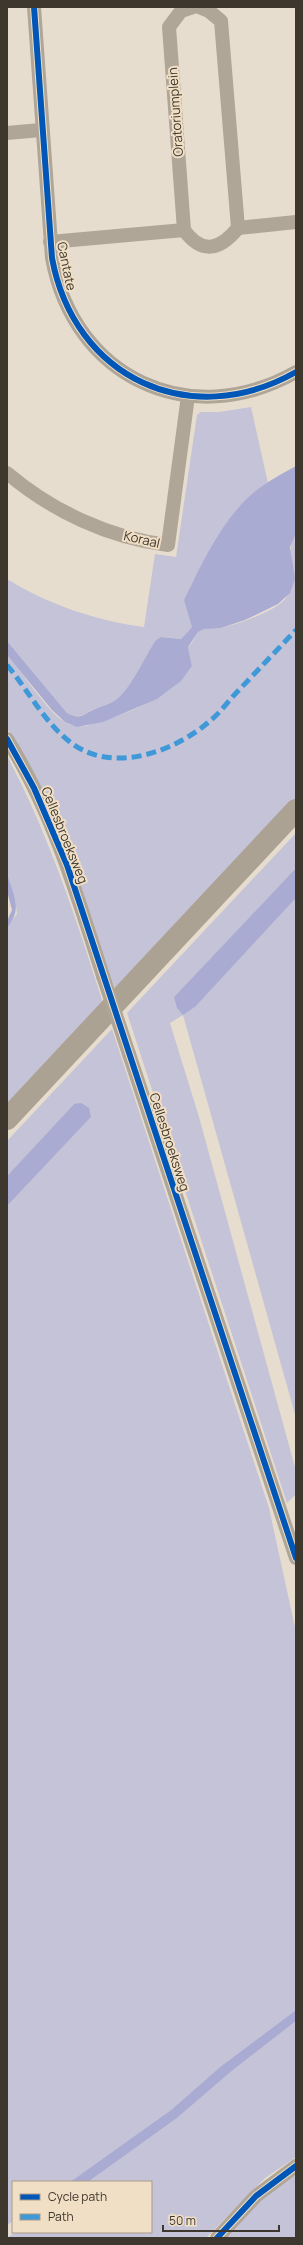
<svg xmlns="http://www.w3.org/2000/svg" width="303" height="2245" viewBox="0 0 303 2245" font-family="Manrope,sans-serif">
<style>
.green{fill:#c4c3d8}
.water{fill:#a9abd3}
.lines{fill:none;stroke-linecap:round;stroke-linejoin:round}
.minor{stroke:#b0a698;stroke-width:14}
.trunk{stroke:#aca293;stroke-width:22}
.minor-bridge{stroke:#b0a698;stroke-width:14}
.quiet{stroke:#3f98d7;stroke-width:5;stroke-dasharray:10 5;stroke-linecap:butt}
.cycleway-casing{stroke:#f0dec5;stroke-width:8}
.cycleway{stroke:#0057b8;stroke-width:6}
.labels{text-anchor:middle;dominant-baseline:central;stroke-width:4;stroke-linejoin:round;paint-order:stroke}
.street-label{font-size:13px;fill:#3e372d;stroke:#f0dec5}
</style>
<rect width="100%" height="100%" fill="#e6ddcf"/>
<g class="green">
<path d="M251 407 268 483 252 494 221 532 190 587 192 627 181 639 161 637 156 640C144 657 131 690 114 701 108 705 101 706 94 709 81 715 82 719 67 713L7 641V579C47 604 97 621 144 627L155 554 176 557 197 415 201 412H219Z"/>
<path d="M296 533V802L117 993 16 742 7 728V655C21 670 49 714 65 722 72 726 79 727 86 726 122 716 172 698 192 666L188 647C195 642 194 632 203 629 208 627 216 629 221 628 236 625 276 611 285 599 303 574 282 550 296 533Z"/>
<path d="M7 756C49 835 76 918 103 1003L7 1106V928L17 914 15 898 7 874Z"/>
<path d="M296 833V868L174 997 196 1006 296 898V1418L183 1015 170 1023 199 1117 296 1471V1494L287 1503 127 1013Z"/>
<path d="M112 1029 269 1508 296 1632V2010L220 2067 171 2110 70 2182H13V2221L7 2225V1206L91 1117 74 1104 7 1176V1141Z"/>
<path d="M296 2021V2157L265 2178 206 2238H7L15 2232H151V2182H88L177 2118 233 2070Z"/>
<path d="M296 2174V2238H223L263 2196Z"/>
</g>
<g class="water">
<path d="M296 466V533L290 547 295 579 290 593 278 604 245 620 221 628 204 629 198 632 188 647 192 666 181 681 157 699 103 722 77 727 65 722 52 710 7 655V641L67 713C82 720 81 715 95 709 101 706 108 705 114 701 131 690 144 657 156 640L161 637 181 639 192 627 184 600C201 565 222 520 252 494 265 483 281 474 296 466Z"/>
<path d="M296 868V898L196 1006 183 1015 177 1008 174 997Z"/>
<path d="M7 874C14 896 23 909 7 928V921L12 910 7 891Z"/>
<path d="M81 1103 89 1108 91 1117 7 1206V1176L74 1104Z"/>
<path d="M296 2010V2021L233 2070 177 2118 88 2182H70L171 2110 220 2067Z"/>
</g>
<g class="lines">
<g class="minor">
<path d="M34 7 52 258C74 378 190 432 296 372"/>
<path d="M7 133 41 130"/>
<path d="M238 228 296 222"/>
<path d="M184 230 169 27 181 11 193 7"/>
<path d="M50 242 184 230C202 255 220 250 238 228L221 21 209 11 199 7"/>
<path d="M7 473C52 511 109 538 168 545L188 396"/>
<path d="M7 739C53 812 77 895 103 976"/>
<path d="M129 1054 296 1558"/>
<path d="M217 2238 256 2196 296 2166"/>
</g>
<path class="trunk" d="M7 1119 296 810"/>
<path class="minor-bridge" d="M103 976 129 1054"/>
<path class="quiet" d="M7 665C28 690 44 722 70 742 112 775 175 752 211 720 221 712 229 700 238 691 257 671 277 650 296 630"/>
<g class="cycleway-casing">
<g id="cycleway">
<path d="M34 7 52 258C74 378 190 432 296 372"/>
<path d="M7 739 34 788 67 865 296 1558"/>
<path d="M217 2238 256 2196 296 2166"/>
</g>
</g>
<use href="#cycleway" class="cycleway"/>
</g>
<g class="labels">
<g class="street-label">
<text transform="translate(175 112) rotate(-94)">Oratoriumplein</text>
<text transform="translate(67 266) rotate(78)">Cantate</text>
<text transform="translate(142 539) rotate(13)">Koraal</text>
<text transform="translate(65 835) rotate(68)">Cellesbroeksweg</text>
<text transform="translate(170 1142) rotate(72)">Cellesbroeksweg</text>
</g>
</g>
<rect width="303" height="2245" fill="none" stroke="#3e372d" stroke-width="16"/>
<rect x="12" y="2181" width="140" height="52" fill="#f0dec5" stroke="#a99b88"/>
<rect x="20" y="2194" width="20" height="6" fill="#0057b8" stroke="#a99b88"/>
<text x="48" y="2201" font-size="12" fill="#3e372d">Cycle path</text>
<rect x="20" y="2214" width="20" height="6" fill="#3f98d7" stroke="#a99b88"/>
<text x="48" y="2221" font-size="12" fill="#3e372d">Path</text>
<path d="M163 2225v6h116v-6" fill="none" stroke="#3e372d" stroke-width="2"/>
<text x="169" y="2225" font-size="12" fill="#3e372d" stroke="#f0dec5" stroke-width="3" paint-order="stroke">50 m</text>
</svg>
